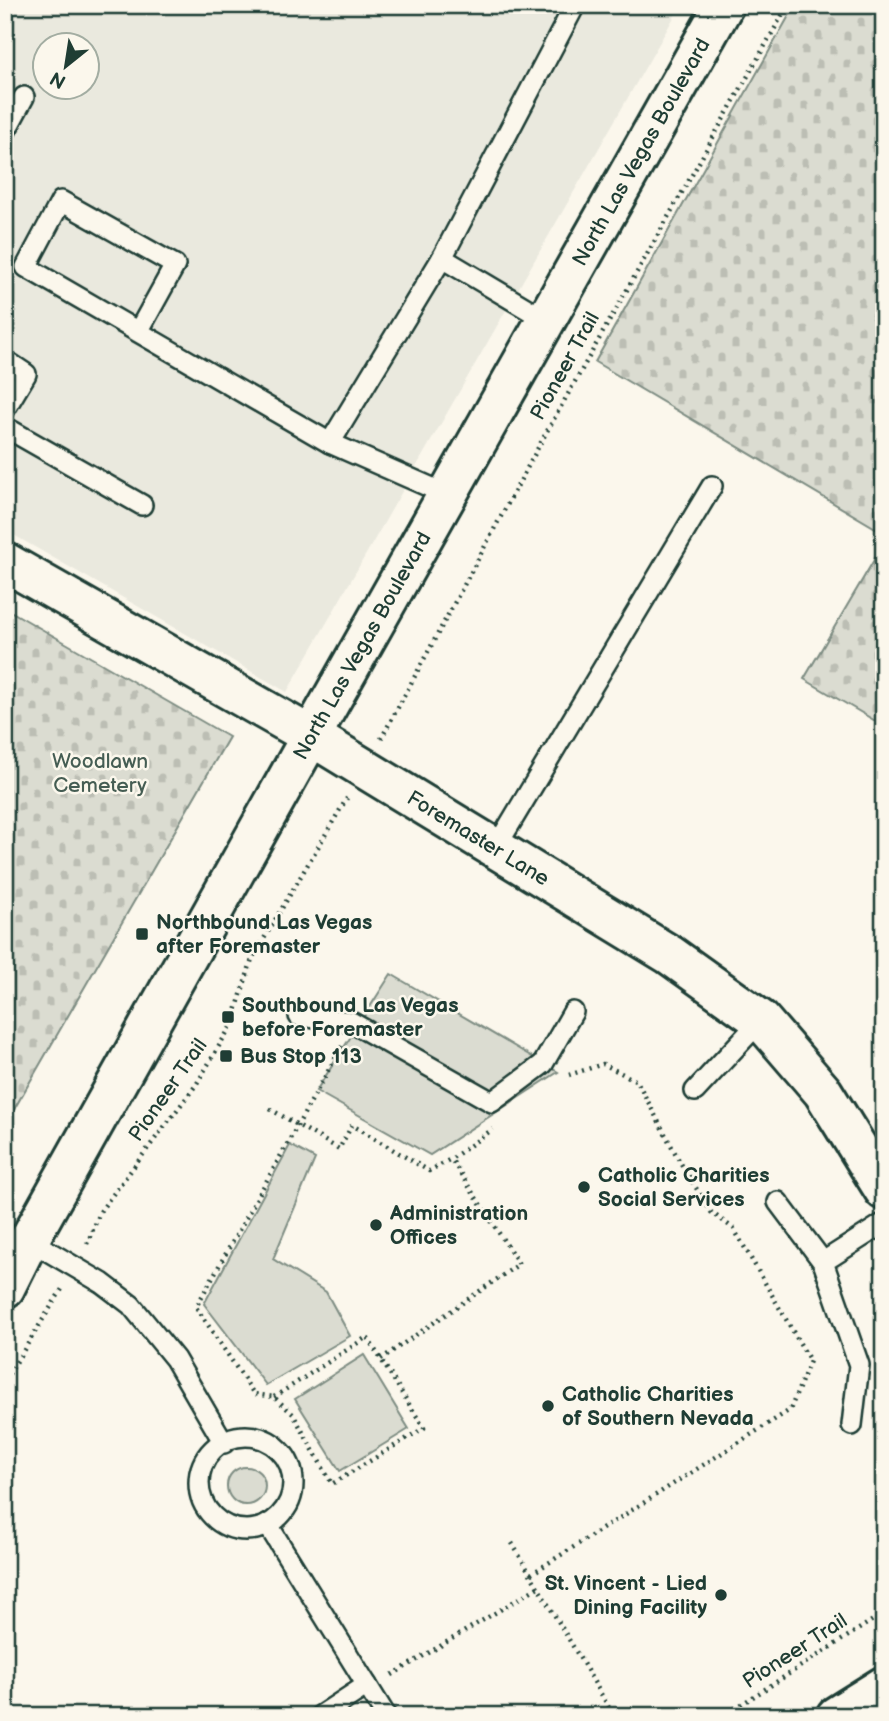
<svg xmlns="http://www.w3.org/2000/svg" width="889" height="1721" viewBox="0 0 889 1721" font-family="'Balsamiq Sans',sans-serif">
<style>
.built{fill:#eae9de;fill-rule:evenodd}
.green{fill:#dbdcd1;stroke:#7d8c82;stroke-width:2}
.cemetery{fill:url(#cemetery-stones);stroke:#7d8c82;stroke-width:2}
.lines{fill:none;stroke-linecap:round;stroke-linejoin:round}
.service-casing{stroke:#1f3d34;stroke-width:24}
.minor-casing{stroke:#1f3d34;stroke-width:44}
.secondary-casing{stroke:#1f3d34;stroke-width:44}
.primary-casing{stroke:#1f3d34;stroke-width:44}
.path{stroke:#1f3d34;stroke-width:4.5;stroke-dasharray:2 5;stroke-linecap:butt}
.service{stroke:#fbf7ec;stroke-width:19}
.minor{stroke:#fbf7ec;stroke-width:38}
.secondary{stroke:#fbf7ec;stroke-width:38}
.primary{stroke:#fbf7ec;stroke-width:38}
.poi-dot{fill:#1f3d34;stroke:#fbf7ec;stroke-width:2.5}
.labels{text-anchor:middle;dominant-baseline:central;stroke-width:5;stroke-linejoin:round;paint-order:stroke}
.street-label{font-size:21px;fill:#1f3d34;stroke:#fbf7ec}
.park-label{font-size:21px;fill:#455d53;stroke:#fbf7ec}
.poi-label{font-size:21px;font-weight:bold;fill:#1f3d34;stroke:#fbf7ec;text-anchor:start}
</style>
<defs>
<pattern id="cemetery-stones" width="16" height="16" patternUnits="userSpaceOnUse" patternTransform="scale(1.75)"><rect width="16" height="16" fill="#dbdcd1"/><path d="M2 7V4a2 2 0 0 1 4 0v3zM10 15v-3a2 2 0 0 1 4 0v3z" fill="#bcbeb4"/></pattern>
</defs>
<rect width="100%" height="100%" fill="#fbf7ec"/>
<filter id="ink" filterUnits="userSpaceOnUse"><feTurbulence type="fractalNoise" baseFrequency=".0143" numOctaves="2"/><feDisplacementMap in="SourceGraphic" scale="14" xChannelSelector="R" yChannelSelector="G"/><feConvolveMatrix kernelMatrix="1 2 1 2 8 2 1 2 1" color-interpolation-filters="sRGB"/></filter>
<g filter="url(#ink)">
<path class="built" d="M5 5H681L287 692 5 530ZM46 46H88V88H46Z"/>
<g class="green">
<path d="M391 974 558 1072 430 1155 316 1091Z"/>
<path d="M290 1145 315 1159 273 1259 326 1292 350 1336 266 1385 204 1304Z"/>
<path d="M364 1355 409 1429 340 1471 295 1399Z"/>
<circle cx="246" cy="1486" r="19"/>
</g>
<g class="cemetery">
<path d="M795 5H884V533L595 362Z"/>
<path d="M884 543V726L804 679Z"/>
<path d="M5 608 229 737 5 1125Z"/>
</g>
<g class="lines">
<g class="service-casing">
<g id="service">
<path d="M5 132 24 97"/>
<path d="M442 258 575 5"/>
<path d="M138 332 175 265 61 201 26 267 330 443 448 495"/>
<path d="M5 360 26 374 5 409"/>
<path d="M5 427 142 505"/>
<path d="M330 443 442 258 546 320"/>
<path d="M495 849 712 486"/>
<path d="M299 1016 351 1022 492 1102 543 1064 573 1012"/>
<path d="M695 1091 761 1020"/>
<path d="M778 1202 823 1262"/>
<path d="M29 1240 102 1283 131 1305 175 1359 224 1443"/>
<path d="M852 1425 859 1365 823 1262 884 1223"/>
<circle cx="246" cy="1483" r="47"/>
<path d="M268 1525 386 1716"/>
<path d="M320 1716 367 1685"/>
</g>
</g>
<g class="minor-casing">
<g id="minor">
<path id="s1" d="M5 562 311 736 670 955 761 1020 823 1092 884 1190"/>
</g>
</g>
<g class="secondary-casing">
<path id="secondary" d="M836 1716 884 1686"/>
</g>
<g class="primary-casing">
<g id="primary">
<path id="s2" d="M5 1288 29 1240 311 736 724 5"/>
</g>
</g>
<g class="path">
<path d="M381 739 546 433 788 5"/>
<path d="M270 1109 339 1149 352 1125 429 1171 451 1159 493 1129"/>
<path d="M87 1244 101 1210 196 1085 232 1024 252 959 347 798"/>
<path d="M381 1359 519 1264 451 1159"/>
<path d="M5 1380 62 1289"/>
<path d="M274 1397 367 1337 424 1428 332 1484 293 1414 274 1397 254 1394 196 1307 342 1046"/>
<path d="M512 1543 614 1716"/>
<path d="M531 1574 790 1410 810 1361 734 1229 711 1212 680 1162 637 1081 603 1064 569 1075"/>
<path d="M392 1675 538 1587"/>
<path d="M723 1716 884 1613"/>
</g>
<use href="#service" class="service"/>
<use href="#minor" class="minor"/>
<use href="#secondary" class="secondary"/>
<use href="#primary" class="primary"/>
</g>
</g>
<g class="poi-dot">
<rect x="135" y="927" width="14" height="14" rx="3.5"/>
<rect x="221" y="1010" width="14" height="14" rx="3.5"/>
<rect x="219" y="1049" width="14" height="14" rx="3.5"/>
<circle cx="584" cy="1187" r="7"/>
<circle cx="376" cy="1225" r="7"/>
<circle cx="548" cy="1406" r="7"/>
<circle cx="721" cy="1595" r="7"/>
</g>
<g class="labels">
<g class="street-label">
<text stroke="none"><textPath href="#s2" startOffset="1302">North Las Vegas Boulevard</textPath></text>
<text transform="translate(565 366) rotate(-61)">Pioneer Trail</text>
<text stroke="none"><textPath href="#s2" startOffset="735">North Las Vegas Boulevard</textPath></text>
<text stroke="none"><textPath href="#s1" startOffset="548">Foremaster Lane</textPath></text>
<text transform="translate(168 1090) rotate(-55)">Pioneer Trail</text>
<text transform="translate(795 1651) rotate(-33)">Pioneer Trail</text>
</g>
<g class="park-label">
<text x="100" y="761">Woodlawn<tspan x="100" dy="24">Cemetery</tspan></text>
</g>
<g class="poi-label">
<text x="156" y="922">Northbound Las Vegas<tspan x="156" dy="24">after Foremaster</tspan></text>
<text x="242" y="1005">Southbound Las Vegas<tspan x="242" dy="24">before Foremaster</tspan></text>
<text x="240" y="1056">Bus Stop 113</text>
<text x="598" y="1175">Catholic Charities<tspan x="598" dy="24">Social Services</tspan></text>
<text x="390" y="1213">Administration<tspan x="390" dy="24">Offices</tspan></text>
<text x="562" y="1394">Catholic Charities<tspan x="562" dy="24">of Southern Nevada</tspan></text>
<text x="707" y="1583" text-anchor="end">St. Vincent - Lied<tspan x="707" dy="24">Dining Facility</tspan></text>
</g>
</g>
<rect width="889" height="1721" fill="none" stroke="#fbf7ec" stroke-width="28"/>
<rect x="14" y="14" width="861" height="1693" fill="none" stroke="#1f3d34" stroke-width="2.5" filter="url(#ink)"/>
<g transform="translate(66 66) rotate(210)"><circle r="33" fill="#fbf7ec" stroke="#a3ada2" stroke-width="2"/>
<path d="M0-5L12 26L0 18L-12 26Z" fill="#1f3d34"/>
<text y="-10" font-size="19" font-weight="bold" text-anchor="middle" fill="#1f3d34">N</text>
</g>
</svg>
